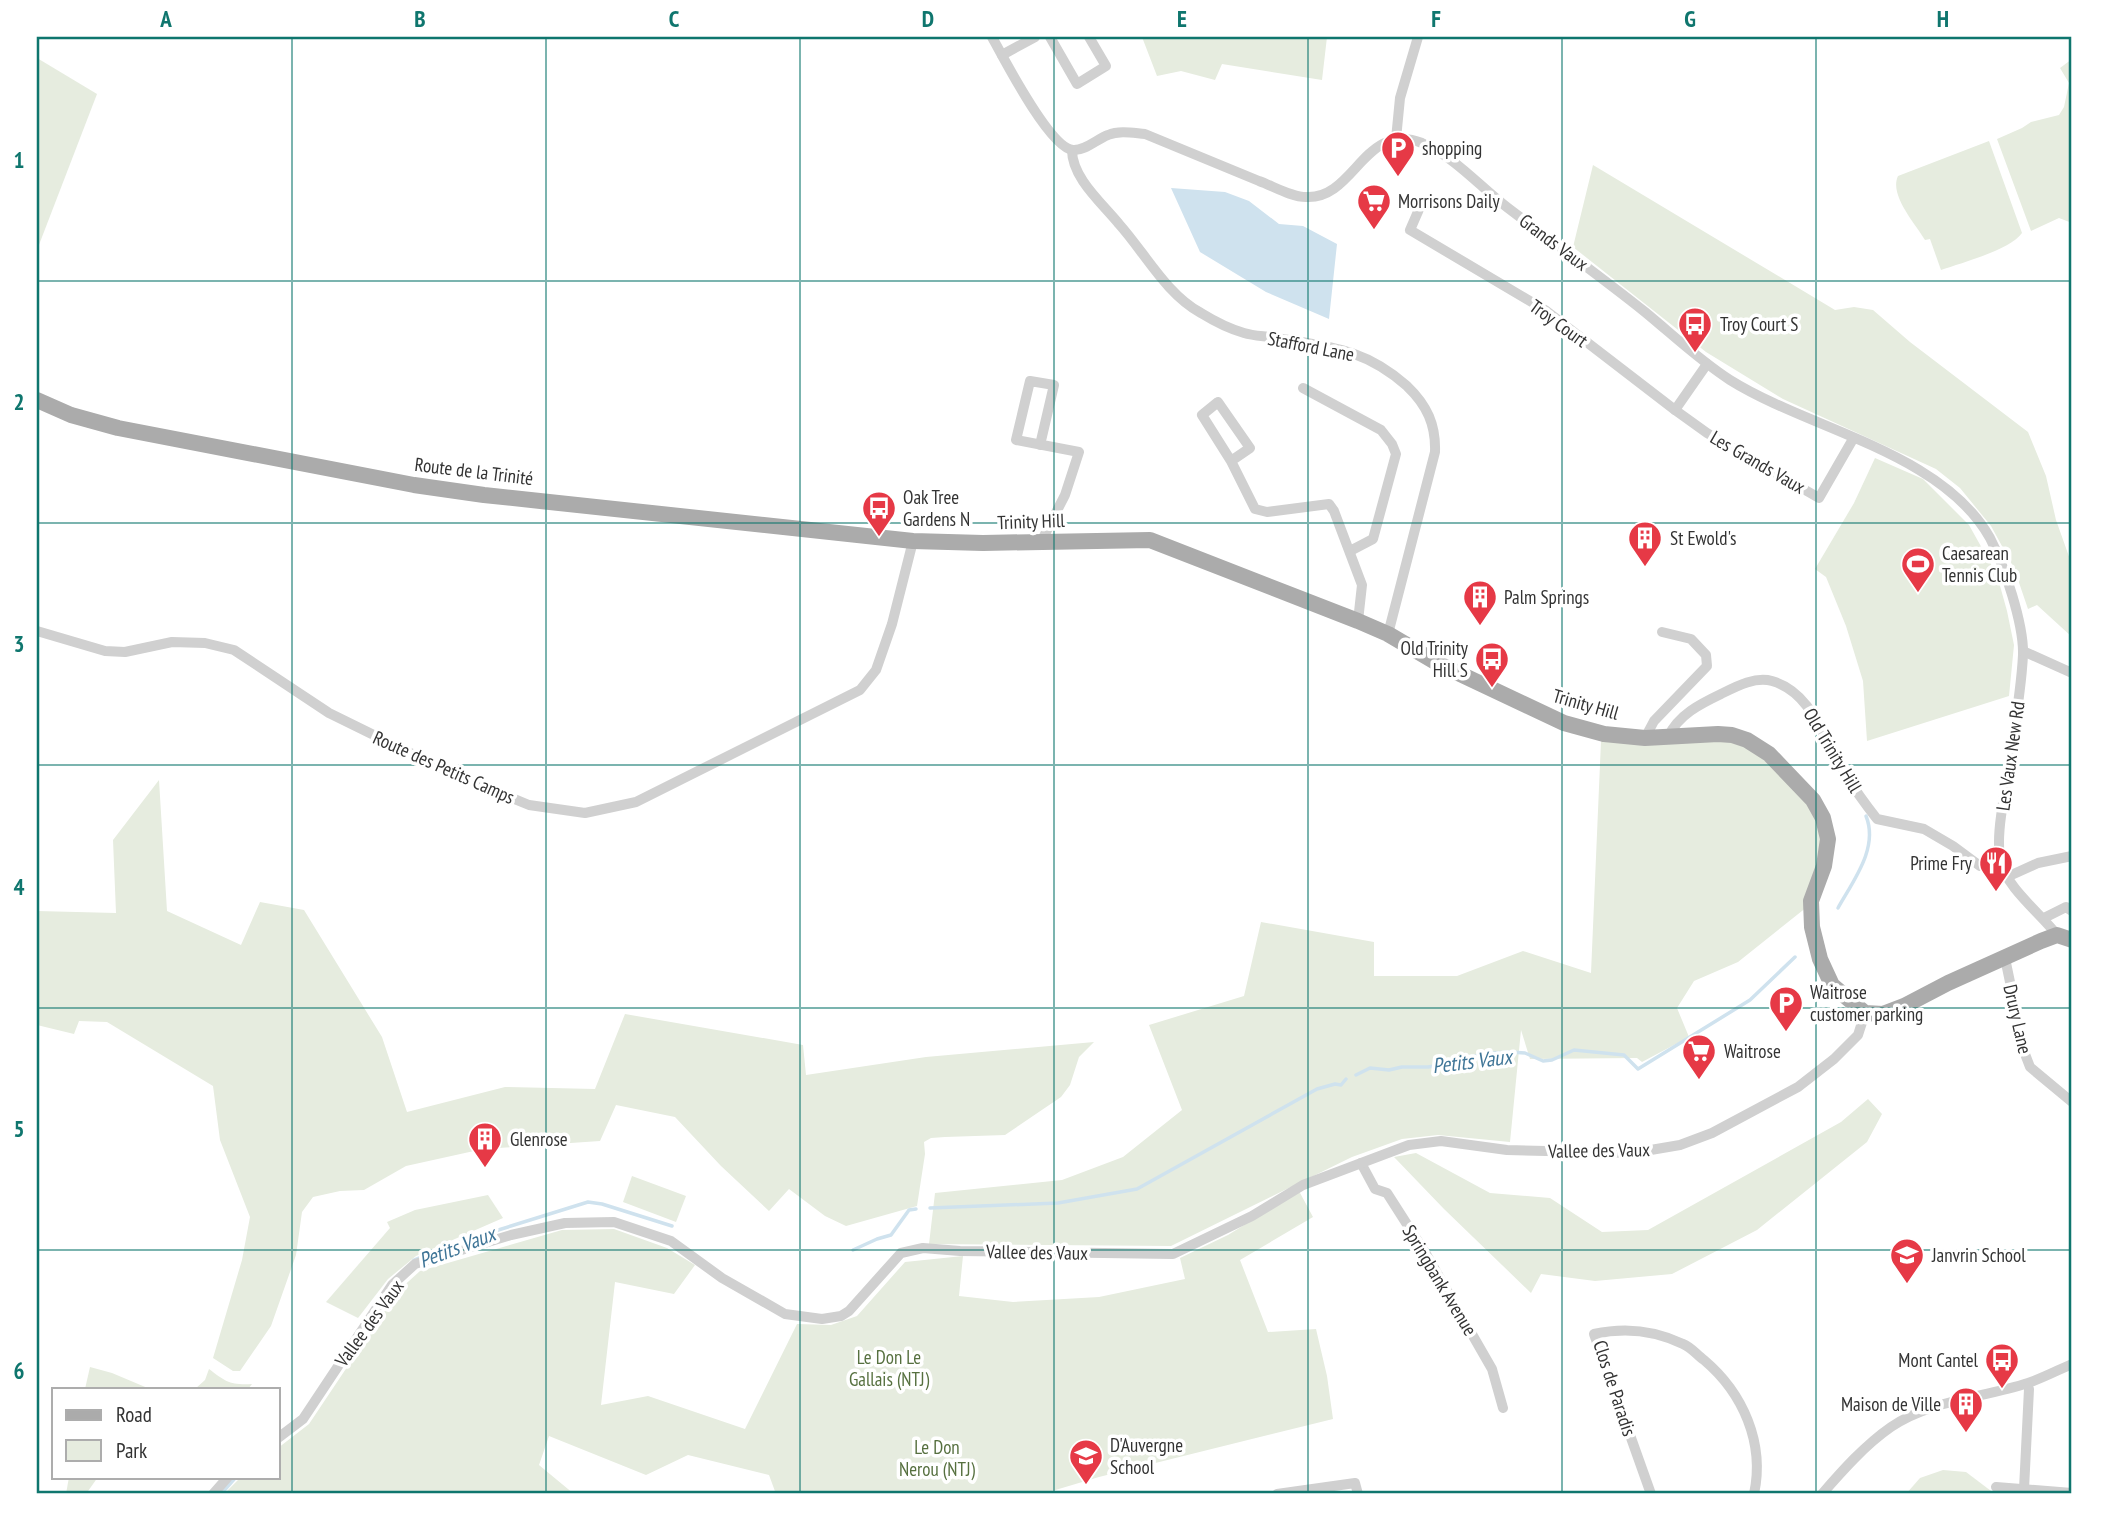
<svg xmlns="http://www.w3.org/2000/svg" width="2109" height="1531" viewBox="0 0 2109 1531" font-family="'PT Sans Narrow',sans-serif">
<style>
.green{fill:#e6ecdf}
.water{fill:#cfe2ee}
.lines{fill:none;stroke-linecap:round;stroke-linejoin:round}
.stream{stroke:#cfe2ee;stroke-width:3.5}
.minor{stroke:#d0d0d0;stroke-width:10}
.primary{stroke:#ababab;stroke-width:16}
.grid{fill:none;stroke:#0f766e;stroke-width:2;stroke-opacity:0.55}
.labels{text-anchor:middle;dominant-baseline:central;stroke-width:7;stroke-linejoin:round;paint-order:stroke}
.poi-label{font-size:19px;fill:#333;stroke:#fff;text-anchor:start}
.street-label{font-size:19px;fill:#333;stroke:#fff}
.park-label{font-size:19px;fill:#56703f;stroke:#fff}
.water-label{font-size:21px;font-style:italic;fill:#3f7597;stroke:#fff}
.neatline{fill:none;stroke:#0f766e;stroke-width:2.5}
.grid-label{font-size:23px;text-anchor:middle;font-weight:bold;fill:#0f766e}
</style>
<rect width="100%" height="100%" fill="#fff"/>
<g class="green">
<path d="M1142 37H1327L1322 80 1222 64 1215 80 1181 71 1157 76Z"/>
<path d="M37 58 97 94 37 250Z"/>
<path d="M2072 59V223L2059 218 2031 231 1997 139 2022 128 2031 122 2059 115 2064 107 2069 83 2060 68Z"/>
<path d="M1989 141 2022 233C2010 250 1961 263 1941 270L1930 239 1925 240C1915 223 1889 195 1898 176Z"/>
<path d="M1593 165 1835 310 1854 307 1873 310 1910 342 2028 432 2046 476 2056 520 2072 565V637L2037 605 2028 609 2014 568 1991 526 1960 488 1936 469 1783 399 1706 352 1573 247Z"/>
<path d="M1875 458 1923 479 1969 525 1997 575 2007 611 2014 645 2009 696 1867 741 1863 681 1846 626 1826 577 1815 569 1854 503Z"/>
<path d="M1729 740 1749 747 1793 785 1817 818 1820 839 1819 860 1807 907 1738 962 1694 981 1677 1008 1689 1037 1642 1062 1637 1058 1530 1059 1521 1030 1510 1142 1438 1135 1402 1139 1352 1157 1171 1246 929 1244 935 1193 1062 1180 1123 1157 1182 1110 1149 1025 1244 996 1261 922 1374 942V976H1457L1523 951 1591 973 1601 741Z"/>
<path d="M159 780 167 911 241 945 260 902 304 910 382 1037 407 1112 505 1087 595 1089 625 1014 803 1045 806 1075 926 1057 1094 1042 1079 1057 1070 1085 1061 1097 1005 1135 945 1137 931 1138 924 1142 925 1154 917 1206 846 1226 825 1216 789 1189 769 1211 721 1166 675 1117 616 1105 600 1141 483 1149 406 1166 364 1190 340 1191 313 1197 302 1212 296 1255 271 1326 240 1371H233L213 1358 242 1260 250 1217 220 1140 213 1086 107 1022 79 1021 74 1034 37 1025V911L116 913 113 840Z"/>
<path d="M1868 1099 1882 1114 1867 1142 1757 1230 1672 1274 1595 1281 1541 1274 1531 1293 1444 1209 1394 1157 1416 1153 1490 1193 1550 1198 1602 1232 1648 1230 1841 1122Z"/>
<path d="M632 1176 686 1196 676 1222 623 1202Z"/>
<path d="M1299 1191 1313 1217 1240 1260 1268 1332 1316 1329 1327 1376 1333 1419 1099 1477 1042 1494H776L769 1475 688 1455 646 1475 549 1436 539 1465 574 1494H224L241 1477H278V1448L309 1424 398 1291 420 1271 562 1230 614 1229 667 1248 695 1265 674 1294 615 1282 601 1405 648 1396 745 1429 797 1324 831 1325 857 1316 905 1262 963 1256 959 1296 1013 1302 1099 1297 1185 1279 1180 1258 1228 1235Z"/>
<path d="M488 1195 503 1218 416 1256 388 1279 358 1318 326 1302 390 1228 387 1222 415 1210Z"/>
<path d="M90 1367 112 1373 150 1389H85Z"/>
<path d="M209 1369C226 1382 230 1385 252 1384L248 1389H195L205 1380Z"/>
<path d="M1943 1470 1966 1472 1995 1494H1906L1920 1478Z"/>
<path d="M69 1477H98L86 1494H66Z"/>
</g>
<path class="water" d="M1171 188 1225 192 1249 201 1279 224 1303 226 1337 244 1329 319 1266 292 1200 252Z"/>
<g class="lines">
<g class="stream">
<path d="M1838 908C1853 881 1879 848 1866 816"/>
<path d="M1356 1075 1370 1068 1389 1070 1402 1067H1428L1460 1062 1480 1054 1510 1052 1525 1053 1543 1061 1552 1060 1574 1050 1624 1055 1638 1069 1750 1000 1795 957"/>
<path d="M930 1208 1058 1203 1137 1189 1317 1089 1335 1084 1341 1085 1346 1079"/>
<path d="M853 1250 877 1239 891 1235 909 1210 916 1209"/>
<path d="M414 1260 450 1245 588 1202 602 1204 672 1226"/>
<path d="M221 1494 236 1477"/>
</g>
<g class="minor">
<path d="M992 37C1004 59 1050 148 1073 150 1085 151 1097 139 1108 135 1120 130 1133 133 1145 134 1183 150 1221 165 1259 181 1273 186 1291 197 1306 197 1355 200 1364 120 1422 143 1455 157 1479 186 1508 208 1554 243 1600 276 1645 312 1673 335 1699 360 1730 380 1810 430 1942 452 1990 538 2004 565 2024 624 2023 655 2021 695 2013 736 2007 776 2004 801 1995 837 2001 862 2006 887 2041 914 2057 935"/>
<path d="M1050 37 1077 84 1106 66 1089 37"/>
<path d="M1002 55 1035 37"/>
<path d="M1396 139 1400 98 1418 37"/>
<path d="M1072 150C1072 178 1102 203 1119 224 1145 253 1166 294 1201 313 1214 321 1230 329 1244 333 1254 336 1265 336 1276 338 1330 347 1364 348 1407 386 1427 405 1436 425 1435 452L1388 634"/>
<path d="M1420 207 1410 230 1545 310 1675 410 1707 364"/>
<path d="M1303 388 1381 430 1392 444 1396 454 1373 539 1350 551"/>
<path d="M1675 410 1707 433 1819 498 1853 439"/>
<path d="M1040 445 1054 385 1030 381 1016 440 1079 452 1065 495 1042 540"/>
<path d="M1231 461 1250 448 1218 402 1202 415 1231 461 1255 509 1267 512 1329 504 1334 511 1362 585 1358 621"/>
<path d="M37 631 105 651 125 652 172 642 205 643 234 650 329 713 449 772 529 805 585 813 636 802 860 690 876 670 892 624 913 541"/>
<path d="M2023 651 2072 673"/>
<path d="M1668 737C1678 715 1700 704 1721 694 1735 687 1755 676 1772 681 1814 693 1824 743 1846 775 1855 790 1866 805 1877 819L1924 829 1953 846 1980 866 2000 862"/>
<path d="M1645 738 1654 721 1707 666 1706 655 1691 639 1662 632"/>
<path d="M2007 877 2038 863 2072 856"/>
<path d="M2044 918 2066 907 2072 911"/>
<path d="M2005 958 2025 1054 2030 1067 2072 1102"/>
<path d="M1361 1163 1375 1189 1387 1193 1426 1254 1492 1369 1503 1408"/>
<path d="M278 1438 303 1419 392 1285 415 1264 511 1235 565 1223 614 1222 671 1241 722 1278 785 1314 822 1319 841 1316 849 1311 901 1253 923 1248 960 1251 1173 1254 1252 1216 1303 1185 1409 1145 1441 1141 1507 1150 1633 1153 1680 1145 1712 1133 1798 1087 1834 1059 1858 1035 1865 1013"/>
<path d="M1996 1487 2072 1493"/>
<path d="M2024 1489 2029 1389"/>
<path d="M213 1494 228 1477"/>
<path d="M1277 1494 1355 1483 1358 1494"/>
<path d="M1651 1494 1594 1334C1625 1327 1654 1330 1683 1344 1691 1347 1697 1355 1704 1360 1743 1393 1765 1443 1754 1494"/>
<path d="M1822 1494C1842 1471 1865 1445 1891 1427 1930 1400 1983 1398 2028 1383 2043 1378 2058 1370 2072 1364"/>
</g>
<path class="primary" d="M37 400 71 415 118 428 414 485 484 495 913 541 983 543 1150 540 1358 621 1388 634 1439 664 1564 723 1604 734 1645 738 1718 734 1732 735 1747 740 1769 754 1813 800 1823 818 1828 839 1824 866 1811 901 1812 927 1820 959 1832 985 1865 1013 1883 1014 1904 1006 1948 983 2041 941 2057 935 2072 940"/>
</g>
<path class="grid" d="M292 37V1494M546 37V1494M800 37V1494M1054 37V1494M1308 37V1494M1562 37V1494M1816 37V1494M37 281H2072M37 523H2072M37 765H2072M37 1008H2072M37 1250H2072"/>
<defs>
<g id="parking-pin" transform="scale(1.75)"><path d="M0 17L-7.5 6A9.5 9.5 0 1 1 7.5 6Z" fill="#e63946" stroke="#fff"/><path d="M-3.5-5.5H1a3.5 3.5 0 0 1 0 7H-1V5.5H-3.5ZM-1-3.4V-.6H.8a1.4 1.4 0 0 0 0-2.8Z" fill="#fff"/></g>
<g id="supermarket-pin" transform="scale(1.75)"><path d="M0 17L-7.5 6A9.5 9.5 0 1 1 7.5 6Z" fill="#e63946" stroke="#fff"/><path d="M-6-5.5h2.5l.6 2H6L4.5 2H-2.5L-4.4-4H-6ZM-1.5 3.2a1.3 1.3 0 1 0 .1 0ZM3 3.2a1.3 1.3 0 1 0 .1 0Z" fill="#fff"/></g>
<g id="bus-pin" transform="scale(1.75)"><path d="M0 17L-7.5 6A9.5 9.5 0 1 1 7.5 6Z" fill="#e63946" stroke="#fff"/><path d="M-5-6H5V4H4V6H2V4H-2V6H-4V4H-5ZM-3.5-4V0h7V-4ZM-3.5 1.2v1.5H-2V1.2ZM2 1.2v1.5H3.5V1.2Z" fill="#fff"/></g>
<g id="building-pin" transform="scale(1.75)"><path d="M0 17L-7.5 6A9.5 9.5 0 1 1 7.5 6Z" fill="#e63946" stroke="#fff"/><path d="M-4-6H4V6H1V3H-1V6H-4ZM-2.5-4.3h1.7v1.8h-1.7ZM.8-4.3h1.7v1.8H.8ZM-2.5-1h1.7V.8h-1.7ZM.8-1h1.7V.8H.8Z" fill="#fff"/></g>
<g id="stadium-pin" transform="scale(1.75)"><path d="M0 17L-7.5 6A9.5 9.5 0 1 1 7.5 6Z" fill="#e63946" stroke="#fff"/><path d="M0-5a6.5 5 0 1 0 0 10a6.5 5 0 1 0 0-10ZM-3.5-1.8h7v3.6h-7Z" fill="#fff"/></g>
<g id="restaurant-pin" transform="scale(1.75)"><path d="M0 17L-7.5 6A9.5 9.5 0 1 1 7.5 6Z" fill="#e63946" stroke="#fff"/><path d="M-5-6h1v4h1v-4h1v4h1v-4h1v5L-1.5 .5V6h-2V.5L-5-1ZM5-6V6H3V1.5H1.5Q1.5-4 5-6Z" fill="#fff"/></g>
<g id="school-pin" transform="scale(1.75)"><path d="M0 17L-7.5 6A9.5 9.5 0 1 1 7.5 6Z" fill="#e63946" stroke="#fff"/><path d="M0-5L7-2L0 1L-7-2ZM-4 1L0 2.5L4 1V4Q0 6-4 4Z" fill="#fff"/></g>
</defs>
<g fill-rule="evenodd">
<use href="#parking-pin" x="1398" y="148"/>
<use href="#supermarket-pin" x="1374" y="201"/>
<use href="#bus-pin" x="1695" y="324"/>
<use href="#bus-pin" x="879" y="508"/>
<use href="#building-pin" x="1645" y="538"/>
<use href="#stadium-pin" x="1918" y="564"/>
<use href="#building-pin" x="1480" y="597"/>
<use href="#bus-pin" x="1492" y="659"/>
<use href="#restaurant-pin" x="1996" y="863"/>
<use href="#parking-pin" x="1786" y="1003"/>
<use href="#supermarket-pin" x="1699" y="1051"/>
<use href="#building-pin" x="485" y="1139"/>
<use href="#school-pin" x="1907" y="1255"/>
<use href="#bus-pin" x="2002" y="1360"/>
<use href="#building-pin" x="1966" y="1404"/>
<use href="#school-pin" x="1086" y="1456"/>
</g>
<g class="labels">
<g class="poi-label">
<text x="1422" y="148">shopping</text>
<text x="1398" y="201">Morrisons Daily</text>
<text x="1720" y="324">Troy Court S</text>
<text x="903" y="497">Oak Tree<tspan x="903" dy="22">Gardens N</tspan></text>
<text x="1670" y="538">St Ewold's</text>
<text x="1942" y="553">Caesarean<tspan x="1942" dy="22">Tennis Club</tspan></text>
<text x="1504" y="597">Palm Springs</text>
<text x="1468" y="648" text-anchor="end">Old Trinity<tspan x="1468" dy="22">Hill S</tspan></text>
<text x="1972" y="863" text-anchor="end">Prime Fry</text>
<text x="1810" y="992">Waitrose<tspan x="1810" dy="22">customer parking</tspan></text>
<text x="1724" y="1051">Waitrose</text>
<text x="510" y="1139">Glenrose</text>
<text x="1932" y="1255">Janvrin School</text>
<text x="1978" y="1360" text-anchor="end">Mont Cantel</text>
<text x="1941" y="1404" text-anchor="end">Maison de Ville</text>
<text x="1110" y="1445">D'Auvergne<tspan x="1110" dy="22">School</tspan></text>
</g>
<g class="street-label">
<text transform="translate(1554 242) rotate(37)">Grands Vaux</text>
<text transform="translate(1559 323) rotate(36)">Troy Court</text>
<text transform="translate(1311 346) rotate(11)">Stafford Lane</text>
<text transform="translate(1758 462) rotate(30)">Les Grands Vaux</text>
<text transform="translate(474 471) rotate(7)">Route de la Trinité</text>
<text transform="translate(1031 521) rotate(-2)">Trinity Hill</text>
<text transform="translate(1586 704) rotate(16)">Trinity Hill</text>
<text transform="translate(1833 750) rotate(59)">Old Trinity Hill</text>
<text transform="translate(2010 756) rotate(-82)">Les Vaux New Rd</text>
<text transform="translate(444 767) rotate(24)">Route des Petits Camps</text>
<text transform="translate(2018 1019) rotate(77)">Drury Lane</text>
<text transform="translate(1599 1150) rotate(-1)">Vallee des Vaux</text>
<text transform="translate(1037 1252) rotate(1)">Vallee des Vaux</text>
<text transform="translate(1440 1280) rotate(59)">Springbank Avenue</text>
<text transform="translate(369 1323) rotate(-54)">Vallee des Vaux</text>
<text transform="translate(1615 1388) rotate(72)">Clos de Paradis</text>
</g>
<g class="park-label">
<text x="889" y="1357">Le Don Le<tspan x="889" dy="22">Gallais (NTJ)</tspan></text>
<text x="937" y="1447">Le Don<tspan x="937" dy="22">Nerou (NTJ)</tspan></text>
</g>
<g class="water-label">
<text transform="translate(1472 1061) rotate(-7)">Petits Vaux</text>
<text transform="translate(457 1247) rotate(-21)">Petits Vaux</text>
</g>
</g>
<rect width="2109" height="1531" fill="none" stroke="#ffffff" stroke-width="77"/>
<rect x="52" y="1388" width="228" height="91" fill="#ffffff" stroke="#adadad" stroke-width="2"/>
<rect x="66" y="1410" width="35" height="10" fill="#ababab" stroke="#adadad" stroke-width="2"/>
<text x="116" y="1422" font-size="21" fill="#333333">Road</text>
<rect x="66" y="1440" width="35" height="21" fill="#e6ecdf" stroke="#adadad" stroke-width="2"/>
<text x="116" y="1458" font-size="21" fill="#333333">Park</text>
<rect x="38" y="38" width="2032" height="1454" class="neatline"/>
<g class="grid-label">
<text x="166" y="27">A</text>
<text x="420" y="27">B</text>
<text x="674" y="27">C</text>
<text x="928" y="27">D</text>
<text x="1182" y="27">E</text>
<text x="1436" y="27">F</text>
<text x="1690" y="27">G</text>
<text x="1943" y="27">H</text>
<text x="19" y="168">1</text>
<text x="19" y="410">2</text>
<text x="19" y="652">3</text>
<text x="19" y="895">4</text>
<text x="19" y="1137">5</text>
<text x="19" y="1379">6</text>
</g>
</svg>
